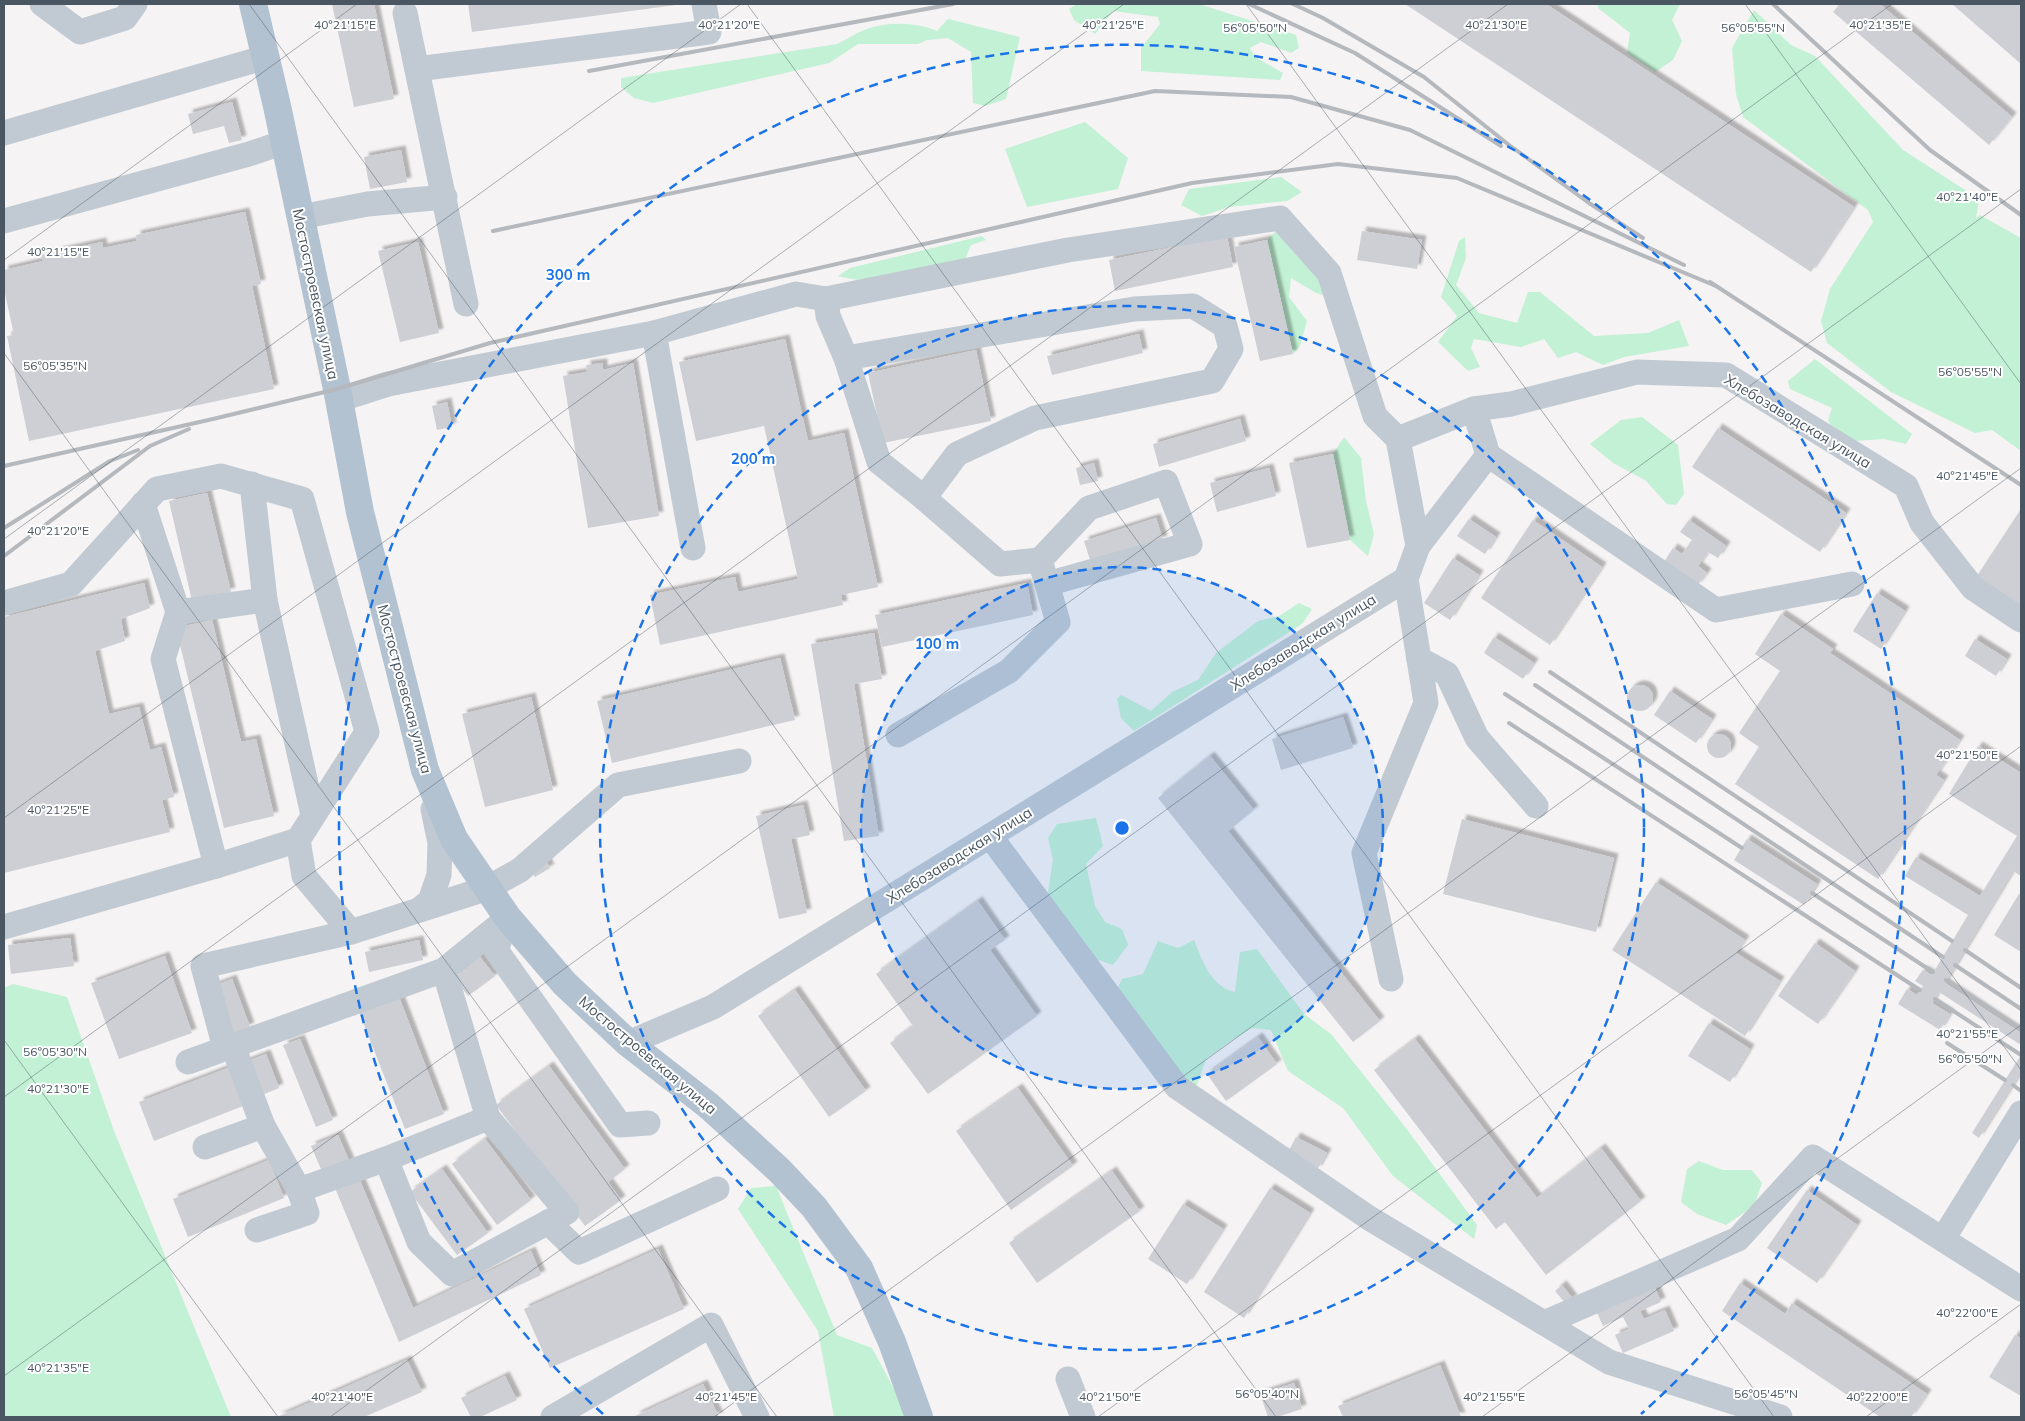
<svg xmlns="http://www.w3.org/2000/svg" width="2025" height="1421" viewBox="0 0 2025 1421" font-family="Mulish,sans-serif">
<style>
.green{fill:#c3f1d5}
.building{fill:#cdcfd5;filter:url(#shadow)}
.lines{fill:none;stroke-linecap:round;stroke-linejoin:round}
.minor{stroke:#c1cad2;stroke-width:25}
.major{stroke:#b3c2d1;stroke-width:28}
.rail{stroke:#b5b8bd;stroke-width:4}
.ticks{fill:none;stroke:#4a5661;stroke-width:1;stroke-opacity:0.45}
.ring{fill:none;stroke:#1a73e8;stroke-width:2.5;stroke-dasharray:9 6}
.labels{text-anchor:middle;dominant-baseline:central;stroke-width:4;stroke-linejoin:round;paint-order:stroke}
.street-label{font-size:15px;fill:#4a5661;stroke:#fff}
.ticks-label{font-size:12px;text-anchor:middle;fill:#4a5661;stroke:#fff;stroke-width:4;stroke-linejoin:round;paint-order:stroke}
.centre{fill:#1a73e8;stroke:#fff;stroke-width:2.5}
.ring-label{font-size:15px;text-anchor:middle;font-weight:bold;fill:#1a73e8;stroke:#fff;stroke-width:4;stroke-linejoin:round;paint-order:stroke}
</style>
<defs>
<filter id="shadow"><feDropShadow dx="4.5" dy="-4.5" stdDeviation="1" flood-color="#0004"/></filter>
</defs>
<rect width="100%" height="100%" fill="#f5f3f3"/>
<g class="green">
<path d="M1077 4H1199L1296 35 1299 48 1291 53 1261 42 1250 48 1255 57 1283 73 1280 80 1141 71V48L1160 24 1158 17 1113 11 1095 34 1074 20 1069 9Z"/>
<path d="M1598 4H1680L1672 20 1682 41 1673 60 1655 72 1627 53 1630 33 1598 8Z"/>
<path d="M1754 10 1791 45 1815 56 1903 150 1979 199 1976 218 1980 215 2021 238V451L1992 430 1975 433 1891 392 1827 343 1821 321 1830 289 1873 222 1868 210 1743 117 1736 94 1732 48Z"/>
<path d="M948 19 1020 37 1006 99 985 106 973 103 971 52 948 38 927 40 918 44H858L829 63 653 103 634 98 621 87V78L837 44C846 40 854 34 862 31 885 21 914 22 937 31Z"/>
<path d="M1085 122 1128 158 1118 189 1027 207 1005 149Z"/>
<path d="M1281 177 1302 192 1287 201 1229 207 1202 216 1181 205 1189 189Z"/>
<path d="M1276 231 1328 288 1322 295 1316 293 1291 278 1289 297 1307 321 1300 346 1293 354 1267 240Z"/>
<path d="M982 236 986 240 971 245 965 260C926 271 878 288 838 276L850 268Z"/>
<path d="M1465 237 1466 258 1456 285 1479 313 1517 323 1528 292H1540L1594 336 1648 333 1679 320 1689 346 1624 357 1603 365 1576 352 1558 358 1544 339 1521 347 1474 339 1471 348 1480 367 1468 371 1438 342 1457 316 1441 297 1459 241Z"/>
<path d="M1815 359 1912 434 1906 444 1884 439 1840 442 1828 420 1832 408 1790 389 1788 381Z"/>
<path d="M1642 417 1678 445 1684 494 1676 505 1667 504 1645 480 1613 463 1590 444 1621 420Z"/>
<path d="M1344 437 1361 458 1366 501 1374 534 1368 556 1350 540 1333 454Z"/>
<path d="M1299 603 1312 609 1302 624 1134 731 1121 718 1117 699 1121 695 1151 711 1172 692 1198 680 1216 653 1258 621 1279 616Z"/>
<path d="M1096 818 1103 846 1086 864 1095 906 1105 922 1122 929 1128 945 1113 965 1087 956 1047 899 1053 860 1048 838 1057 824Z"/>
<path d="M1194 940C1202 960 1211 987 1235 992L1240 952 1257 949 1304 1014 1331 1034 1406 1128 1477 1225 1474 1239 1393 1176 1343 1108 1288 1071 1271 1030 1252 1028 1232 1040 1206 1059 1197 1085 1190 1087 1116 992 1122 979 1143 974 1158 941 1178 948Z"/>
<path d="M13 984 67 997 114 1131 231 1417H4V988Z"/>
<path d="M1699 1161 1723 1170H1752L1762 1183 1754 1206 1726 1225 1697 1214 1681 1202 1687 1169Z"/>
<path d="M776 1186 837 1335 872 1348 907 1413 905 1417H834L818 1331 738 1209 751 1188Z"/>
</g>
<g class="building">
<path d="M332 4H374L394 99 354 107Z"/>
<path d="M468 4H676V5L472 32Z"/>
<path d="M1405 4H1546L1854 207 1811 272Z"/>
<path d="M1840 4H1880L2012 117 1989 145 1833 12Z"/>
<path d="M1952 4H2021V64Z"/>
<path d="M232 102 242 140 229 143 224 126 193 134 188 114Z"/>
<path d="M401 150 407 182 370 189 364 157Z"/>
<path d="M245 212 261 284 252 286 274 389 29 441 7 336 14 335 4 289V270L43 261 41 255 102 242 103 248 137 241 136 235Z"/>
<path d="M1362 231 1422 240 1417 269 1357 260Z"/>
<path d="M1227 236 1233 267 1115 291 1109 260Z"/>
<path d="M1267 240 1293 354 1260 361 1234 247Z"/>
<path d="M418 242 439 333 400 342 378 251Z"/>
<path d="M1139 334 1143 353 1052 375 1047 356Z"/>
<path d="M785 339 808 441 844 433 878 587 841 595 843 605 660 645 650 595 735 577 738 592 798 579 764 426 696 441 679 362Z"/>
<path d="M976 350 991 421 883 443 868 373Z"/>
<path d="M603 363V370L633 363 659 516 588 528 563 376 587 372 586 365Z"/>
<path d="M447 402 452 427 437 430 432 406Z"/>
<path d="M1240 419 1246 441 1159 467 1153 444Z"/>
<path d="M1718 428 1846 513 1820 552 1692 467Z"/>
<path d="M1333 454 1350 540 1307 548 1289 463Z"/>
<path d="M1094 463 1098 481 1080 485 1076 468Z"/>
<path d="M1269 468 1276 496 1217 512 1210 483Z"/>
<path d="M207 493 231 592 192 601 169 501Z"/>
<path d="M2021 509V610L1975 579Z"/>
<path d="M1156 518 1163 540 1091 563 1084 541Z"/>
<path d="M1469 519 1496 537 1485 554 1457 536Z"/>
<path d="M1533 520 1602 567 1550 645 1481 598Z"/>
<path d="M1689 520 1726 546 1718 558 1708 552 1698 566 1707 573 1697 586 1664 562 1673 548 1682 554 1692 540 1680 532Z"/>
<path d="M1453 558 1479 575 1450 620 1424 603Z"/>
<path d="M144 583 150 608 121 619 125 641 95 651 109 714 139 707 150 750 161 747 174 797 162 800 170 832 4 873V617Z"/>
<path d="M1027 583 1033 615 882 647 875 615Z"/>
<path d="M1877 593 1905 611 1881 649 1853 631Z"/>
<path d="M1781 614 1833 649 1830 653 1960 740 1936 775 1944 780 1878 879 1735 784 1759 747 1739 733 1780 671 1755 654Z"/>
<path d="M212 620 241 742 256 739 274 816 224 828 176 628Z"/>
<path d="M874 633 882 679 854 684 879 836 844 841 811 644Z"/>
<path d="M1494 637 1534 663 1523 679 1484 653Z"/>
<path d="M1975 639 2007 659 1996 676 1965 656Z"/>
<path d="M780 658 795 720 612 763 597 701Z"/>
<circle cx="1640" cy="698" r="13"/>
<path d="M1670 691 1712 719 1696 743 1654 715Z"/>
<path d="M531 697 553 790 485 807 462 714Z"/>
<path d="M1343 717 1353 748 1281 770 1272 739Z"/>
<circle cx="1719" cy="746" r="12"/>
<path d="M1978 746 2021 773V876L2013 871 1945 983 2021 1033V1045L1939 992 1932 1003 1950 1014 1940 1030 1898 1004 1907 989 1917 995 1923 986 1915 981 1923 970 1932 975 1968 915 1905 876 1916 857 1980 896 2017 836 1949 794Z"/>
<path d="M1210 756 1254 810 1228 831 1380 1021 1353 1042 1158 798Z"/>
<path d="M803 805 810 835 791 839 807 913 779 919 756 816Z"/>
<path d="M1462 819 1614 858 1596 932 1443 894Z"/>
<path d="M1747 839 1817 884 1804 905 1734 860Z"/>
<path d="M544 858 550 868 535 877 529 867Z"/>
<path d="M1656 882 1745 940 1736 953 1780 981 1745 1036 1612 950Z"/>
<path d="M2019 894 2021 895V952L1994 935Z"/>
<path d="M978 901 1005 940 990 950 1037 1016 928 1094 890 1043 913 1026 876 974Z"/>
<path d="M70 938 74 966 11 974 8 945Z"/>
<path d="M419 940 423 960 369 972 365 952Z"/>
<path d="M1815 943 1855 971 1818 1024 1778 996Z"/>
<path d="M476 952 495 976 468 996 454 978 465 971 460 965Z"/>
<path d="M165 956 192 1033 119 1059 91 983Z"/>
<path d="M232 979 250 1027 232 1034 214 986Z"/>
<path d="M795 990 866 1091 829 1117 758 1016Z"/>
<path d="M399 997 444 1114 405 1129 359 1012Z"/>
<path d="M1709 1023 1750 1049 1730 1082 1688 1056Z"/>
<path d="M1258 1037 1277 1064 1226 1101 1207 1074Z"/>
<path d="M300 1039 333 1120 316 1127 283 1045Z"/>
<path d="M1415 1039 1537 1198 1601 1148 1641 1201 1546 1275 1505 1222 1496 1229 1374 1070Z"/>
<path d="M266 1054 279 1088 257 1097 243 1063Z"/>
<path d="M2021 1055V1072L1979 1138 1972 1133Z"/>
<path d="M233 1066 248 1104 154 1141 139 1102Z"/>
<path d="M549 1066 625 1169 608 1182 621 1200 585 1226 496 1105Z"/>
<path d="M1018 1088 1073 1166 1011 1210 956 1131Z"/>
<path d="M338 1135 351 1165 324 1176 311 1146Z"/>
<path d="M1296 1137 1327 1153 1317 1170 1287 1154Z"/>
<path d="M485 1139 531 1200 497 1225 452 1164Z"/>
<path d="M269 1160 284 1198 188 1237 173 1199Z"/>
<path d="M442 1169 488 1233 457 1255 410 1192Z"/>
<path d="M1112 1171 1140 1211 1037 1283 1009 1243Z"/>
<path d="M359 1178 413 1308 531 1251 541 1275 399 1342 335 1188Z"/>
<path d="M1270 1188 1310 1213 1244 1318 1204 1292Z"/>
<path d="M1807 1190 1857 1225 1817 1283 1767 1248Z"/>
<path d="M1183 1204 1223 1229 1187 1284 1148 1259Z"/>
<path d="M658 1249 684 1309 550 1368 524 1309Z"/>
<path d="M1653 1283 1661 1302 1640 1311 1644 1319 1665 1310 1674 1331 1623 1353 1615 1335 1629 1329 1623 1317 1603 1326 1595 1308Z"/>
<path d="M1740 1283 1785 1314 1792 1303 1927 1394 1911 1417H1880L1722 1311Z"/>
<path d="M1562 1285 1573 1299 1566 1304 1555 1291Z"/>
<path d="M2015 1335 2021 1338V1396L1989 1377Z"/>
<path d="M407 1360 422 1392 364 1417H277Z"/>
<path d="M1440 1365 1461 1417H1343L1338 1406Z"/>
<path d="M505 1376 517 1400 480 1417H471L461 1398Z"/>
<path d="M1294 1383 1302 1409 1277 1417H1268L1260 1394Z"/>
<path d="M703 1384 719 1417H636L635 1416Z"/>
</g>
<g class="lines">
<g class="minor">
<path d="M42 4 80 32 125 18 135 4"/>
<path d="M405 13 466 304"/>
<path d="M417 69 709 32 704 4"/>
<path d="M4 133 266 57"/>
<path d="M300 217 368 204 445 197"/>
<path d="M4 221 249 154 285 142"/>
<path d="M826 299 828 316 846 358 879 462 924 498 1000 564 1040 560 1058 622 1009 671 898 735"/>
<path d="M654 333 693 548"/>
<path d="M846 358 1134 309 1193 306 1225 326 1231 349 1212 381 1035 418 957 454 924 498"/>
<path d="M338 400 388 384 654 333 796 294 826 299 1068 250 1280 218 1329 273 1375 416 1398 439"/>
<path d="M1488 455 1716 610 1852 584"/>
<path d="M143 504 178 612 265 600 252 484"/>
<path d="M1418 546 1398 439 1474 409"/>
<path d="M1040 560 1089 508 1166 482 1190 544 1047 584"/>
<path d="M265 600 313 815"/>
<path d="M4 603 71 584 157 489 221 476 302 499 367 732 298 840 304 876 351 932"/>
<path d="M1419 659 1447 674 1477 738 1536 806"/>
<path d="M990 836 1177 1087 1369 1218 1609 1362 1780 1417"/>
<path d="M216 866 298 840"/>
<path d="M419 910 430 901 439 875 440 843 433 809"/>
<path d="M508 918 496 950 620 1125 648 1123"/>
<path d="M4 927 216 866 163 659 178 612"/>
<path d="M1391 979 1364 853 1426 703 1406 579"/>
<path d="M628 1043 713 1007 1406 579 1418 546 1488 455 1474 409 1511 404 1637 372 1726 375 1906 486 1922 523 1973 588 2021 620"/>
<path d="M225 1048 203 966 351 932 488 888 520 870 618 785 739 761"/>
<path d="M188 1062 444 970 508 918"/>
<path d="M205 1147 263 1126 233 1046"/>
<path d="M386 1159 419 1242 452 1274 567 1212 488 1118 444 970"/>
<path d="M299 1190 386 1159 488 1118"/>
<path d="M548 1222 579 1252 717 1189"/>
<path d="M257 1230 307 1213 299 1190 263 1126"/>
<path d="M1943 1239 2021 1113"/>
<path d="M1544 1323 1738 1239 1813 1157 2021 1289"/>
<path d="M1068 1379 1083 1417"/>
<path d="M553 1417 711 1325 757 1417"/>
</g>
<path class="major" d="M253 4 277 106 337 389 360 512 425 770 454 839 508 918 565 984 628 1043 709 1106 779 1170 814 1207 859 1268 892 1342 919 1417"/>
<g class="rail">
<path d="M1249 4 1355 53 1501 146"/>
<path d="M1293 4 1323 18 1424 77 1509 145 1589 203 1643 238"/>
<path d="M1773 4 1930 150 2021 215"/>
<path d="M589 71 953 4"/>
<path d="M493 231 1155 91 1291 97 1410 130 1684 265"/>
<path d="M1710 282 2021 485"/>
<path d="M4 466 213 419 337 389 490 343 1192 183 1338 164 1457 178 1716 286"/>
<path d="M4 528 110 461 138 450"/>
<path d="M4 556 150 446 189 429"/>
<path d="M1550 672 1952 941"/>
<path d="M1535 685 1943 957"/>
<path d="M1505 694 1742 848"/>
<path d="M1509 723 1920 990"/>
<path d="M1812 893 1933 972"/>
<path d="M1965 950 2021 988"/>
<path d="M1955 965 2021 1009"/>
<path d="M1946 980 2021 1029"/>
<path d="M1935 999 2021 1055"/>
<path d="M1947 1043 2005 1080"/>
<path d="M2013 1085 2021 1091"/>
</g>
</g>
<path class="ticks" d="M249 4 1276 1417M747 4 1774 1417M1246 4 2021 1070M1745 4 2021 384M4 260 357 4M4 353 777 1417M4 539 741 4M4 818 1124 4M4 1040 278 1417M4 1097 1508 4M4 1376 1892 4M330 1417 2021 189M714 1417 2021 468M1098 1417 2021 746M1482 1417 2021 1025M1866 1417 2021 1304"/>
<circle cx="1122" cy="828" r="261" fill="#1a73e8" fill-opacity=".12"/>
<g class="ring">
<circle cx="1122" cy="828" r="261"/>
<circle cx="1122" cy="828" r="522"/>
<path d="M603 1414A783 783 0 1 1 1641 1414"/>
</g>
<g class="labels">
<g class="street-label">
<text transform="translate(316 294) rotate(78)">Мостостроевская улица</text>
<text transform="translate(1798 421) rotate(31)">Хлебозаводская улица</text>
<text transform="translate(1303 642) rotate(-32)">Хлебозаводская улица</text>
<text transform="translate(405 689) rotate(75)">Мостостроевская улица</text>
<text transform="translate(959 855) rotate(-32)">Хлебозаводская улица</text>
<text transform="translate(648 1055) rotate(40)">Мостостроевская улица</text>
</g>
</g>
<g class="ticks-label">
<text x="345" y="29">40°21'15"E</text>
<text x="729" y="29">40°21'20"E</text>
<text x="1113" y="29">40°21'25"E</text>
<text x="1496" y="29">40°21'30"E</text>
<text x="1880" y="29">40°21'35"E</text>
<text x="1255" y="32">56°05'50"N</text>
<text x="1753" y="32">56°05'55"N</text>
<text x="1967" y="201">40°21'40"E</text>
<text x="58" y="256">40°21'15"E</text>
<text x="55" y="370">56°05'35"N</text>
<text x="1970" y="376">56°05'55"N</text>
<text x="1967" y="480">40°21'45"E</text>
<text x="58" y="535">40°21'20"E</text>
<text x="1967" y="759">40°21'50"E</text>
<text x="58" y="814">40°21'25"E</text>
<text x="1967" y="1038">40°21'55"E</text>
<text x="55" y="1056">56°05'30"N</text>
<text x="1970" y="1063">56°05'50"N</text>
<text x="58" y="1093">40°21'30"E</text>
<text x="1967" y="1317">40°22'00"E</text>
<text x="58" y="1372">40°21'35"E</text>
<text x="1267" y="1398">56°05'40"N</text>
<text x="1766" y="1398">56°05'45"N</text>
<text x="342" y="1401">40°21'40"E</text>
<text x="726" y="1401">40°21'45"E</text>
<text x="1110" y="1401">40°21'50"E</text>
<text x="1494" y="1401">40°21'55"E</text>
<text x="1877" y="1401">40°22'00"E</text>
</g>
<circle cx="1122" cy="828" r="8" class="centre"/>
<g class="ring-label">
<text x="568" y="280">300 m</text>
<text x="753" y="464">200 m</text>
<text x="937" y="649">100 m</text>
</g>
<rect width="2025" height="1421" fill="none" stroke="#4a5661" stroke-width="10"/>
</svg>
